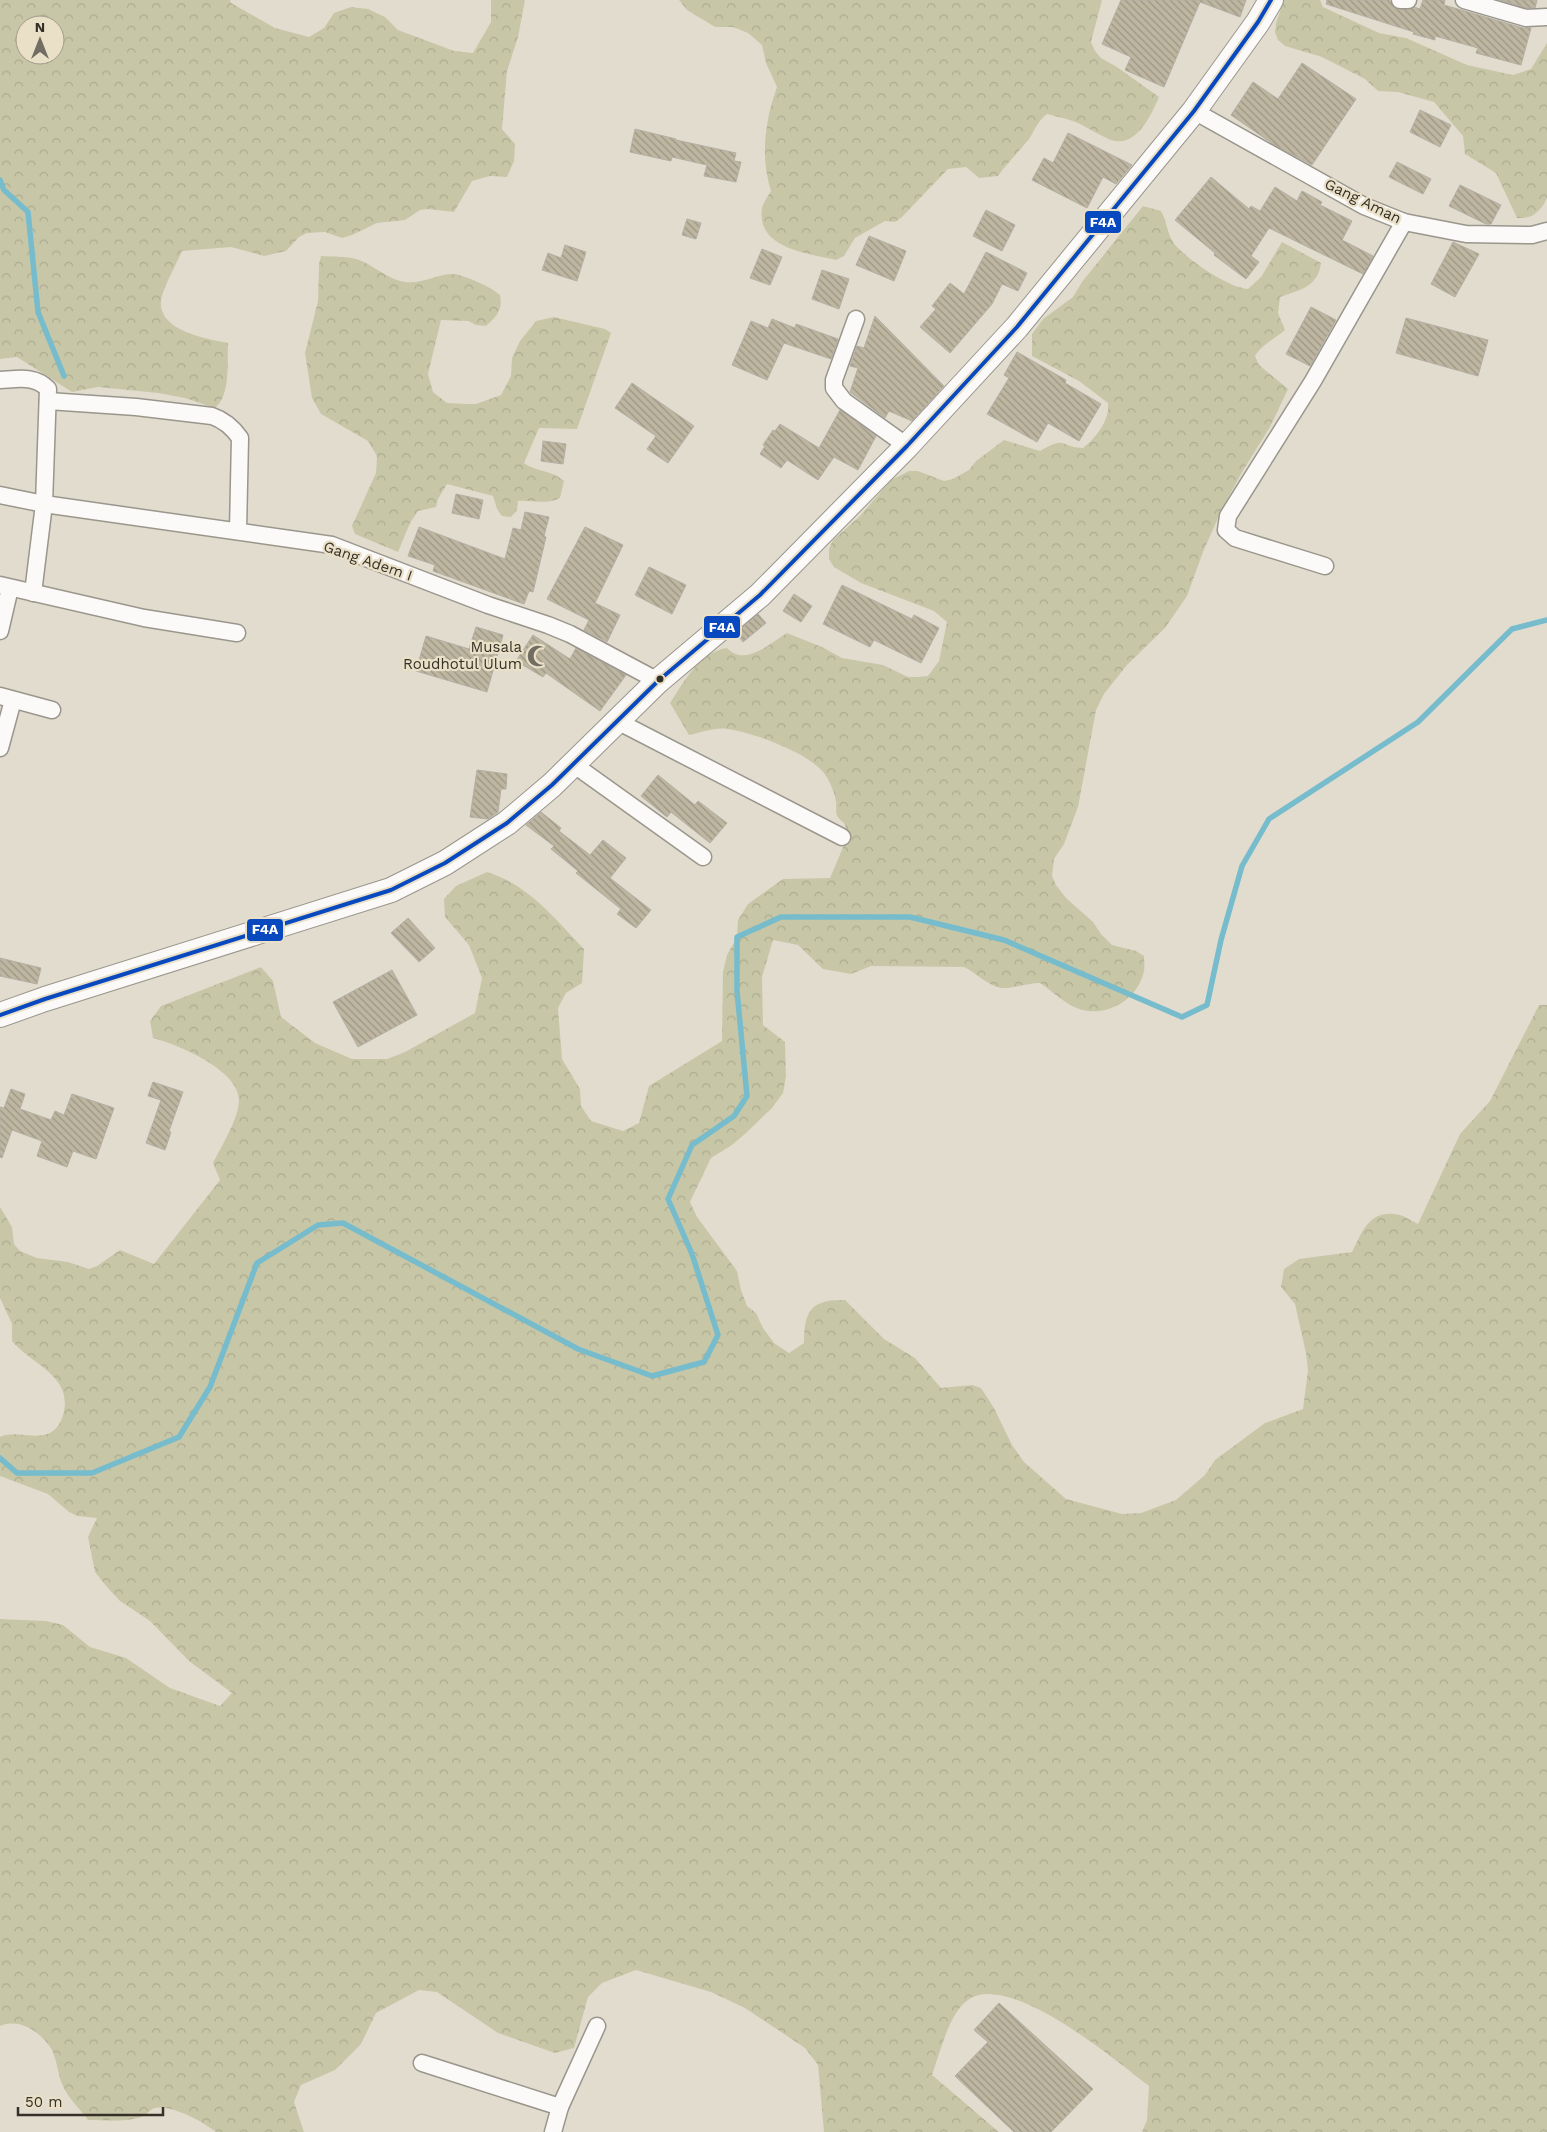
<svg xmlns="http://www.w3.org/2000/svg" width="1547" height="2132" viewBox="0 0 1547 2132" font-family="'Work Sans',sans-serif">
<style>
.forest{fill:url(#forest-crowns);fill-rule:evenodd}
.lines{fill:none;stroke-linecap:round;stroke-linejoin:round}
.stream{stroke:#76bccc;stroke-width:5.5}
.building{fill:url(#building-back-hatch);stroke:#b4afa5}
.minor-casing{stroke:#9a968c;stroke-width:19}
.secondary-casing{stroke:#9a968c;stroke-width:26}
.minor{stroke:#fbfaf8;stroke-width:16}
.secondary{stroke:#fbfaf8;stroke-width:24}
.bus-1-casing{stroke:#eae0c7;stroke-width:8}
.bus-1{stroke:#0849c0;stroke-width:4}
.bus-dot{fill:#353128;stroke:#eae0c7;stroke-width:2}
.labels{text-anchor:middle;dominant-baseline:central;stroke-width:4.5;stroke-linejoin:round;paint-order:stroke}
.street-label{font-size:15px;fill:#353128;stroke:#eae0c7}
.poi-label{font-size:15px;fill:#353128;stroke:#eae0c7;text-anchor:end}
.line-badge{stroke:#eae0c7;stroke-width:2}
.badge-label{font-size:14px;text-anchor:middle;font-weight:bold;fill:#fff}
</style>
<defs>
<pattern id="forest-crowns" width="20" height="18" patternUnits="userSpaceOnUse" patternTransform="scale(1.25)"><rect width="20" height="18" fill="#c7c7a7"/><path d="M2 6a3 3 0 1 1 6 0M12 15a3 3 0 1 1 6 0" fill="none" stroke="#acab90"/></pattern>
<pattern id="building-back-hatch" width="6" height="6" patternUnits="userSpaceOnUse" patternTransform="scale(1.25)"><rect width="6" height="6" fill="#beb6a1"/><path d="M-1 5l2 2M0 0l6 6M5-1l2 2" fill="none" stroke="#9b9583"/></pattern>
</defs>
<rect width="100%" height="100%" fill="#e2dccf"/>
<g class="forest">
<path d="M0 0H230L231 3 275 28 309 37 324 28 334 13 351 7 368 9 385 17 398 30 454 51 473 53 491 22V0H525L518 37 507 71 502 129 515 144 514 161 507 177 490 176 472 181 454 212 428 209 420 210 405 220 377 223 352 235 342 238 325 232 307 233 299 237 286 251 264 256 231 247 182 251C177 263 162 290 161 301 158 331 207 339 228 343 227 362 231 395 215 408L185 398 158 393 98 387 72 392 17 357 0 359ZM25 25H55V55H25Z"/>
<path d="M679 0H1102L1091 42 1095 51 1101 58 1117 67 1159 97C1151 115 1137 148 1111 140 1101 136 1090 129 1080 124 1070 119 1058 117 1047 114 1039 120 1036 127 1031 136 1021 150 1008 162 998 176L979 178 966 167 948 169 902 217 895 222 885 221 855 238 844 256 836 260C807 253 756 249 762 208 763 203 768 196 771 191 760 157 765 120 777 87L766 63 762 45 748 33 733 27H715L687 10Z"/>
<path d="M1284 0H1320L1323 7 1379 33 1406 38 1467 65 1513 75 1531 69 1547 43V198C1540 212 1533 219 1517 218L1496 173 1465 154 1463 136 1434 102 1398 92 1378 91 1365 79 1322 57 1285 46 1278 40 1275 32 1276 23Z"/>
<path d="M1143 206 1161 211C1167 221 1167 236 1176 246 1190 261 1227 287 1248 289L1261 277 1282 242 1321 263C1318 287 1300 290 1280 297L1278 313 1285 330C1275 339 1262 344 1255 356L1259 365 1288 389 1270 427 1242 472 1222 509 1203 552 1187 596 1165 628 1127 665 1104 694 1096 710 1078 807 1064 844 1054 859 1052 876 1056 885 1066 898 1093 922 1101 934 1112 945 1136 951 1144 956C1144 961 1145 967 1144 971 1138 1000 1106 1018 1079 1009 1065 1004 1052 991 1040 983 1029 983 1009 989 1001 988 986 985 977 973 964 967L871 966 851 974 823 969 798 945 773 940 762 977 763 1025 785 1042 786 1076 783 1093 772 1108 746 1133 732 1145 711 1158 690 1202 697 1217 737 1271 741 1290 747 1306 756 1313 763 1328 774 1343 789 1353 804 1343C804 1311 811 1299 845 1300L884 1339 915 1358 941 1388 972 1385 981 1388 994 1408 1012 1445 1024 1462 1066 1499 1122 1514 1141 1513 1176 1500 1205 1475 1215 1460 1265 1423 1303 1409 1308 1370 1306 1353 1295 1304 1281 1287 1284 1269 1299 1259 1352 1252C1363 1230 1370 1208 1400 1215 1406 1217 1412 1221 1418 1224L1460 1134 1490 1101 1539 1005H1547V2132H1142L1147 2120 1149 2086C1116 2061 1009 1970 968 2000 949 2013 940 2053 932 2075L999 2132H824L818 2065 805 2048 745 2008 711 1992 636 1970 602 1983 588 1997 574 2048 555 2053 498 2033 437 1992 419 1990 376 2013 361 2044 335 2070 301 2085 294 2102 304 2132H216C204 2122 171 2104 155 2108 149 2110 145 2117 138 2118 122 2122 104 2120 88 2120 80 2109 67 2097 62 2084 58 2074 57 2061 52 2050 42 2033 20 2017 0 2026V1619L46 1621 63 1625 90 1647 126 1658 170 1688 220 1706 232 1693 189 1661 150 1621 120 1601 107 1587 95 1572 88 1537 97 1518 77 1516 69 1512 48 1494 0 1476V1437C15 1430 34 1440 50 1433 57 1429 61 1422 63 1415 74 1376 33 1366 12 1341V1324L0 1298V1207L12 1227 14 1244 20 1251 37 1258 68 1262 89 1269 97 1266 120 1250 154 1264 220 1180 213 1163C221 1147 239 1118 239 1100 239 1070 177 1044 153 1038L150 1021 161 1006 261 967 273 981 281 1017 315 1043 352 1059H387L405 1052 475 1013 482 978 469 945 445 917 444 899 456 886 487 872C529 885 555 919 584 949L582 983 566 993 558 1008 562 1059 580 1089 581 1106 591 1121 623 1131 639 1123 649 1086 722 1041 723 972 727 955 737 937 738 920 748 904 783 879 830 878 847 838 845 824C833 814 837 814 836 801 835 794 830 782 826 776 813 754 752 732 727 729 716 727 700 733 689 735L670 703C684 682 699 652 727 648 745 667 769 644 787 633L822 647 842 658 883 665 908 677H917L928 676 939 661 947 622 934 611 861 583 834 567 829 559V549L833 540 860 516 891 480 909 471H918L944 481 953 479 969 470 976 461 1004 440 1040 451C1067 435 1059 447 1083 448 1096 438 1110 420 1108 403L1079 381 1032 356V334L1038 326 1043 319 1073 297 1082 282Z"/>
<path d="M321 256C332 257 346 256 356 259 373 264 386 279 405 282 422 284 435 275 451 274 463 274 491 287 500 295 503 310 497 316 486 326L476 325 468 321 441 320 428 374 433 392 447 403 466 404H476L501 395 511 376 512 358 520 341 536 321 554 317 605 329 611 333 577 429 539 428 524 463C536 472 552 470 564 481L560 498C547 505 532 500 518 501L517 510 511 517 502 516 497 509 493 496 447 484 438 499 436 507 418 511 410 523 398 552 355 534 352 526 376 473 377 456 368 441 321 414 312 398 305 353 318 301 319 264Z"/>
</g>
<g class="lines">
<g class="stream">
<path d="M0 180 4 190 28 212 38 312 64 376"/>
<path d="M0 1458 17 1473H92L179 1437 210 1387 257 1263 318 1225 343 1223 578 1349 652 1376 704 1362 718 1335 692 1254 668 1199 692 1145 734 1116 747 1096 737 991V937L781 917H910L1004 940 1182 1017 1207 1005 1221 940 1242 866 1269 819 1418 722 1512 629 1547 620"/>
</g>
</g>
<g class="building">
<path d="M1121 0H1246L1240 17 1200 2 1164 87 1125 70 1131 57 1102 44Z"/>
<path d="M1327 0H1389L1395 8 1400 10 1414 7 1420 9 1423 0H1445L1444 5 1523 28H1531L1521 65 1476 53 1478 48 1435 36V40L1413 34 1414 32 1326 4Z"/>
<path d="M1500 0H1537L1535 8H1527Z"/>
<path d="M1302 63 1356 99 1312 165 1273 144 1231 115 1253 82 1278 99Z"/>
<path d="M1420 110 1451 125 1440 147 1410 132Z"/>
<path d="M635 129 676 139V140L736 153 734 161 741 162 736 182 704 176 707 165 672 157 671 161 630 152Z"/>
<path d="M1068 133 1132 165 1116 184 1103 177 1087 208 1032 180 1044 158 1053 163Z"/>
<path d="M1397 162 1431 179 1423 194 1389 177Z"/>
<path d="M1211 177 1249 209 1251 206 1260 211 1275 187 1297 201 1302 191 1322 202 1320 205 1352 221 1342 240 1373 256 1363 274 1269 228 1251 256 1259 262 1246 279 1214 255 1215 253 1175 220Z"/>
<path d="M1460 185 1501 205 1491 224H1486L1449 206Z"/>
<path d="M986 210 1015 225 1002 251 973 236Z"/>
<path d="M687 219 701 223 696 239 682 235Z"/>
<path d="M869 236 906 251 894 281 856 265Z"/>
<path d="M1453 242 1479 254 1455 297 1431 284Z"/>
<path d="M565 245 586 252 577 281 542 270 548 253 561 258Z"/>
<path d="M762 249 782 257 770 285 750 278Z"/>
<path d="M986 252 1027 273 1018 291 1002 284 992 304 950 353 920 327 936 309 932 306 950 283 964 294Z"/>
<path d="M822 270 849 279 839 309 812 299Z"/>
<path d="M1311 307 1336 320 1310 366 1286 354Z"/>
<path d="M875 316 944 386 912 421 889 411 885 418 850 392 858 368 850 366 857 346 864 348Z"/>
<path d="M1406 318 1488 340 1478 376 1396 353Z"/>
<path d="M772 319 795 328 796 324 838 339 831 359 784 343 767 380 732 365 751 321 768 328Z"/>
<path d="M1017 352 1066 380 1065 383 1101 404 1079 441 1048 423 1037 442 987 414 1009 378 1004 375Z"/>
<path d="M632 383 694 426 668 463 647 449 656 436 615 408Z"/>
<path d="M840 410 876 436 858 470 834 457 818 480 787 460 781 468 760 454 765 446 763 445 773 430 775 431 780 424 819 448Z"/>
<path d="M543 441 566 444 563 464 541 461Z"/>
<path d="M456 494 483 500 479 519 452 513Z"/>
<path d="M525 512 549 517 544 536 546 537 533 592 529 591 524 604 433 571 435 565 408 556 419 527 505 559 513 528 521 530Z"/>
<path d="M585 527 623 545 595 603 620 615 607 642 584 630 589 620 547 599Z"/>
<path d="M649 567 686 585 672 614 635 595Z"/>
<path d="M842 585 912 619 914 615 939 628 921 663 874 640 870 647 823 624Z"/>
<path d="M794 594 812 606 801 622 783 611Z"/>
<path d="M758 614 766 623 743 642 736 633Z"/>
<path d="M476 627 503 635 487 692 416 671 426 636 469 649Z"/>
<path d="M533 635 570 659 576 648 626 675 600 711 546 673 543 677 516 661Z"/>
<path d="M477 770 507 774 506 789H501L498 812 488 819 470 817Z"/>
<path d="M658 775 695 805 698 801 727 823 710 843 671 812 667 817 641 796Z"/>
<path d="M541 812 561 828 559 831 590 855 603 840 626 858 610 878 651 910 636 928 617 914 621 909 576 873 578 871 551 849 554 846 526 825Z"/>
<path d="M408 918 435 948 419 962 391 933Z"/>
<path d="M0 958 41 968 37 984 0 976Z"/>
<path d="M392 970 417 1015 358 1047 333 1002Z"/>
<path d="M153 1082 183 1092 169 1131 171 1132 165 1150 146 1143 161 1100 148 1096Z"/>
<path d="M11 1089 25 1094 20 1109 51 1120 55 1111 64 1115 72 1094 114 1108 96 1159 73 1151 67 1167 37 1156 42 1141 12 1130 2 1158 0 1157V1107L4 1108Z"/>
<path d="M999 2003 1093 2089 1051 2132H1014L955 2076 988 2042 974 2030Z"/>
</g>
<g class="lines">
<g class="minor-casing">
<g id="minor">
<path d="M1400 0H1408"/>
<path d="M1464 0 1526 18 1547 17"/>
<path d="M1194 111 1364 206 1404 222 1466 234 1532 235 1547 231"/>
<path d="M856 319 834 380V388L844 401 907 446"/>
<path d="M0 380C18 379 35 375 48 389L44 504 33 593"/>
<path d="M48 401 136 407 212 416C224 420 233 428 240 438L238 531"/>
<path d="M0 495 44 504 332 545 488 605 548 625 570 634 658 681"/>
<path d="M1325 566 1235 538 1226 530 1228 516 1313 381 1404 222"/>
<path d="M0 585 144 618 237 633"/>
<path d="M0 631 10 588"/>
<path d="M0 696 52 710"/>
<path d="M617 721 842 837"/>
<path d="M0 748 13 700"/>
<path d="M573 764 703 857"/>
<path d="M422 2063 560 2107"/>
<path d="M553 2132 560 2107 597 2026"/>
</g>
</g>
<g class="secondary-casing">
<path id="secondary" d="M0 1015 45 999 391 890 445 863 507 823 552 785 658 681 760 595 907 446 1017 327 1194 111 1258 22 1271 0"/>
</g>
<use href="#minor" class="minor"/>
<use href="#secondary" class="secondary"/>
<g class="bus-1-casing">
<path id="bus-1" d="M0 1015 45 999 391 890 445 863 507 823 552 785 658 681 760 595 907 446 1017 327 1194 111 1258 22 1271 0"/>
</g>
<use href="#bus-1" class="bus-1"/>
</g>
<defs>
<g id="mosque-bare" transform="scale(1.725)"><path d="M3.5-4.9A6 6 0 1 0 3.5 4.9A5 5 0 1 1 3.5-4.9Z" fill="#726d62" stroke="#eae0c7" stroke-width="2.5" paint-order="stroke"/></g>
</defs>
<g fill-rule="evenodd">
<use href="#mosque-bare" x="538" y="656"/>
</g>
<circle class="bus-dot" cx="660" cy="679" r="4.5"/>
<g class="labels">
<g class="street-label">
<text transform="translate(1363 201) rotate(26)">Gang Aman</text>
<text transform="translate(368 561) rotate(19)">Gang Adem I</text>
</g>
<g class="poi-label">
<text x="522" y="647">Musala<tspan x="522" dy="17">Roudhotul Ulum</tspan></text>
</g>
</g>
<g class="line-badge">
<rect x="1084" y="210" width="38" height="24" rx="5" fill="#0849c0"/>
<rect x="703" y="615" width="38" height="24" rx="5" fill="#0849c0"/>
<rect x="246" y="918" width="38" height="24" rx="5" fill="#0849c0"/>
</g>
<g class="badge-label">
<text x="1103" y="227">F4A</text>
<text x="722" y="632">F4A</text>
<text x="265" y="934">F4A</text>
</g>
<g transform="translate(40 40)"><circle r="24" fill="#eae0c7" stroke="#a29a87"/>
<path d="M0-4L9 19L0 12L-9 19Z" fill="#726d62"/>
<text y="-8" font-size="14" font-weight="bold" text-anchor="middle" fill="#353128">N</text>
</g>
<path d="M18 2107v8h145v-8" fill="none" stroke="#353128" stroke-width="2.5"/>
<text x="25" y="2107" font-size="15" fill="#353128" stroke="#eae0c7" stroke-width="4" paint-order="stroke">50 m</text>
</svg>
